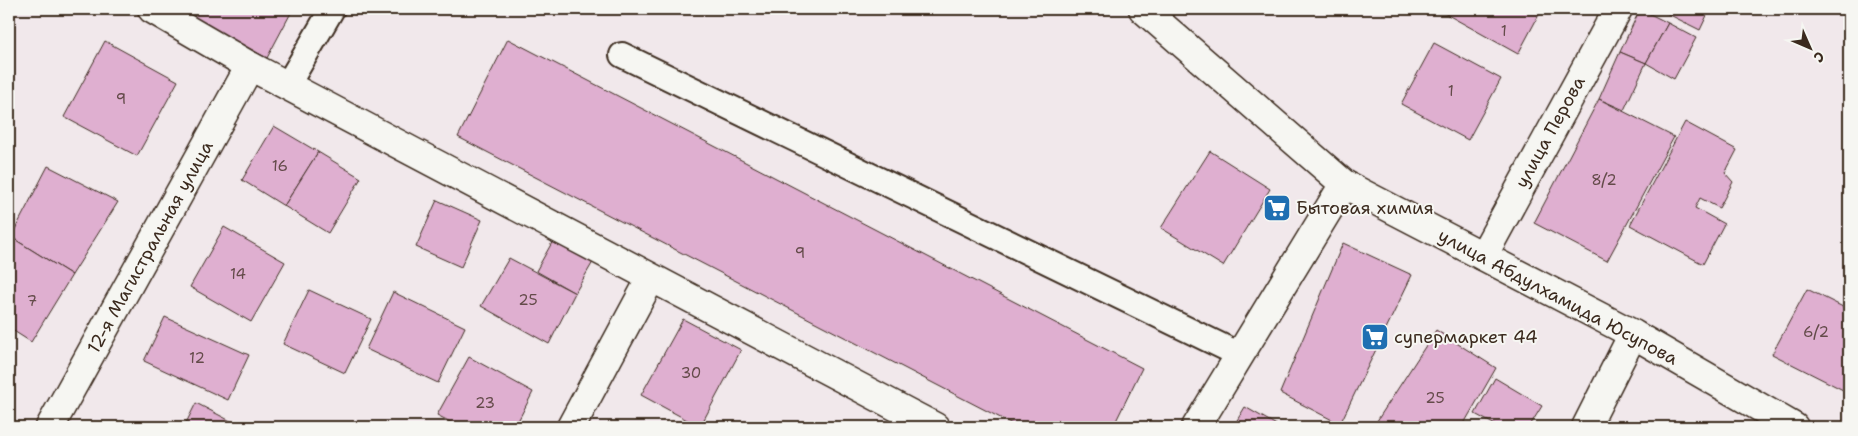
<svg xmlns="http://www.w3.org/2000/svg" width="1858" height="436" viewBox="0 0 1858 436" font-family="'Shantell Sans',sans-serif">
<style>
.building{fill:#dfafd0;stroke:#3b2a1e}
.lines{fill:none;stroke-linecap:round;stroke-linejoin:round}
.lane-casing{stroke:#3b2a1e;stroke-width:28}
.street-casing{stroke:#3b2a1e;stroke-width:31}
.secondary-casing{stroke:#3b2a1e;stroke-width:31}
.lane{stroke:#f6f6f2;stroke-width:24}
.street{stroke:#f6f6f2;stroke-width:28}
.secondary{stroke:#f6f6f2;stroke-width:28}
.labels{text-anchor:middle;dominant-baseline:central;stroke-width:4;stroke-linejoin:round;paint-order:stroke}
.number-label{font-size:15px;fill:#644b4a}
.street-label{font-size:18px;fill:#3b2a1e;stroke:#f6f6f2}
.poi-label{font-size:18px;fill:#3b2a1e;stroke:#f6f6f2;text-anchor:start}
</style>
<rect width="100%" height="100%" fill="#f1e8eb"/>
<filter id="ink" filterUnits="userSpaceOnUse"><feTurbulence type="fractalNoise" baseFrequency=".02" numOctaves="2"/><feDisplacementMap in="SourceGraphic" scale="10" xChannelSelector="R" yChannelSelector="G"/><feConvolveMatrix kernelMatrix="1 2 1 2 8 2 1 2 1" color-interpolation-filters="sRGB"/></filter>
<g filter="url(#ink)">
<g class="building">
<path d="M198 9H293L267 58 193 18Z"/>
<path d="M1437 9H1542L1518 54Z"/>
<path d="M1640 9 1668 23 1646 63 1620 52Z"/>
<path d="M1658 9H1710L1700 30Z"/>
<path d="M1668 23 1696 38 1674 79 1646 63Z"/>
<path d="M508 39 1142 368 1113 427H1018L458 137Z"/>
<path d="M105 41 178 81 137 156 64 117Z"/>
<path d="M1434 43 1501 79 1468 140 1401 104Z"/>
<path d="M1620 52 1646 63 1624 110 1599 99Z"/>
<path d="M1599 99 1674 137 1607 261 1534 223Z"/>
<path d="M1685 122 1737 150 1725 173 1733 182 1719 208 1700 198 1695 208 1724 224 1703 264 1630 225Z"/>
<path d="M274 126 318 152 284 206 242 180Z"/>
<path d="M1210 151 1270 189 1223 266 1161 228Z"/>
<path d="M318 152 361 178 328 233 284 206Z"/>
<path d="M48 166 118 202 72 275 11 237Z"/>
<path d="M437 200 482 220 461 267 416 247Z"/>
<path d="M224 227 285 262 251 322 190 287Z"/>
<path d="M11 237 72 275 31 342 9 328V242Z"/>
<path d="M554 239 593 262 575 293 536 271Z"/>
<path d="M1343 243 1412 275 1340 424 1280 393Z"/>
<path d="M509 258 575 293 549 344 481 306Z"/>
<path d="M1807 289 1849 310V393L1772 354Z"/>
<path d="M309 290 371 319 345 373 283 344Z"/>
<path d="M393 292 465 327 438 383 366 349Z"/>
<path d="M165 317 249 355 228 400 144 361Z"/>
<path d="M683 319 741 350 700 427 641 395Z"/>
<path d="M1436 330 1496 368 1462 427H1373Z"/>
<path d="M469 357 533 392 515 427H460L437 415Z"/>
<path d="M1495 378 1542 406 1529 427H1499L1475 414Z"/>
<path d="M196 403 242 427H184Z"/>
<path d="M1245 407 1280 427H1233Z"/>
</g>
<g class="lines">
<g class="lane-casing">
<g id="lane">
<path d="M622 55 1240 355"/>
<path d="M287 86 332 9"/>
</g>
</g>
<g class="street-casing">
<g id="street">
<path d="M152 9 250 66 935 427"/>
<path d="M1483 256 1618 9"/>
<path d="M50 427 250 66"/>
<path d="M571 427 651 278"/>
<path d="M1196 427 1344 184"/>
<path d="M1586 427 1633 334"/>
</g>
</g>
<g class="secondary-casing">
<path id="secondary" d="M1143 9 1344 184 1633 334 1794 427"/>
</g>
<use href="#lane" class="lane"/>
<use href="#street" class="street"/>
<use href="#secondary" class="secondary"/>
</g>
</g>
<defs>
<g id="supermarket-square" transform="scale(1.4375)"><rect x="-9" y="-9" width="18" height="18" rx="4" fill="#1f6fb2" stroke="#f6f6f2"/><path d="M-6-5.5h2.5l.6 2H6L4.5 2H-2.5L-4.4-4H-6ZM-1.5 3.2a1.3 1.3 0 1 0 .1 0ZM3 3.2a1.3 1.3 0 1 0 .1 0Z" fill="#fff"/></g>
</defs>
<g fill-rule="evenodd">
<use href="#supermarket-square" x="1277" y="208"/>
<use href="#supermarket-square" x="1375" y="337"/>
</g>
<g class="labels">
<g class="number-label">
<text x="1504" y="31">1</text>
<text x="1451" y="91">1</text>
<text x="121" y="99">9</text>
<text x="280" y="166">16</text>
<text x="1604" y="180">8/2</text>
<text x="800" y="253">9</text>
<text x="238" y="274">14</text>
<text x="528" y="300">25</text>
<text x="32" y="301">7</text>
<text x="1816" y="332">6/2</text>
<text x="197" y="358">12</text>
<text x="691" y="373">30</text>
<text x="1435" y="398">25</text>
<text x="485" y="403">23</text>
</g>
<g class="street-label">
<text transform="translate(1550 132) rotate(-61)">улица Перова</text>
<text transform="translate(150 247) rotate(-61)">12-я Магистральная улица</text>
<text transform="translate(1558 297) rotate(28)">улица Абдулхамида Юсупова</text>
</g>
<g class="poi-label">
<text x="1296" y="208">Бытовая химия</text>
<text x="1394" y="337">супермаркет 44</text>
</g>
</g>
<rect width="1858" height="436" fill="none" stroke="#f6f6f2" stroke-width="30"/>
<rect x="15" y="15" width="1828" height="406" fill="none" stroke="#3b2a1e" stroke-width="2" filter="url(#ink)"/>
<g transform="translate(1810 48) rotate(135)" stroke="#f6f6f2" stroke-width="4" paint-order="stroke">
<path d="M0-4L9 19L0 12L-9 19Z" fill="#3b2a1e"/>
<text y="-8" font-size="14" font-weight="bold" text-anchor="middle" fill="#3b2a1e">С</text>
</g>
</svg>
